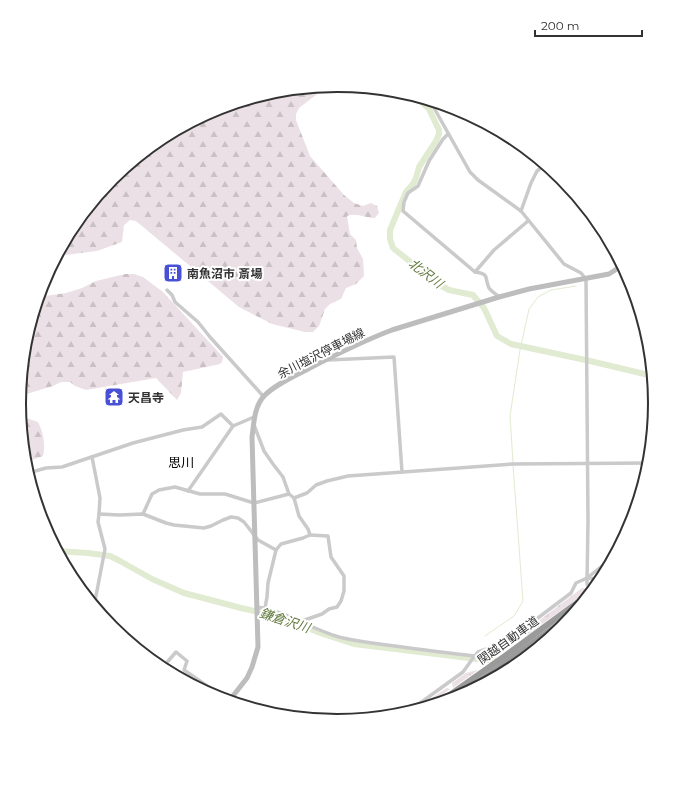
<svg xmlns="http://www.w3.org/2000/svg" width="675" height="806" viewBox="0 0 675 806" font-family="Montserrat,'Noto Sans JP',sans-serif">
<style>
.grass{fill:url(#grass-tufts)}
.forest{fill:url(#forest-firs)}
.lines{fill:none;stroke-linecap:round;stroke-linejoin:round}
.stream{stroke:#e0ebd1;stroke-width:1}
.river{stroke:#e0ebd1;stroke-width:6}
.street-tunnel{stroke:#d6d6d6;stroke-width:3.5;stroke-dasharray:3.5 2;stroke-linecap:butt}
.street{stroke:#cacaca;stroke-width:3.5}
.secondary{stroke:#bdbdbd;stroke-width:5}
.highway{stroke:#9a9a9a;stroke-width:6}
.labels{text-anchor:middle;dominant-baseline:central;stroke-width:4;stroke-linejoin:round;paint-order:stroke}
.poi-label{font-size:12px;font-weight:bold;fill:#333;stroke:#fff;text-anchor:start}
.street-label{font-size:12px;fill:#333;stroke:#fff}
.water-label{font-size:13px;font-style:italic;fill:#637b3f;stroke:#fff}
.neighbourhood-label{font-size:13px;fill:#000;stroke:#fff}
.rim{fill:none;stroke:#333;stroke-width:2}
</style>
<defs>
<pattern id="grass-tufts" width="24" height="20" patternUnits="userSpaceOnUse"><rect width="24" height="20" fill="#ebe0e5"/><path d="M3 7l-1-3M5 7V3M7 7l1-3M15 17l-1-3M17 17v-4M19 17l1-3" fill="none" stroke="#cac1c5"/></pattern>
<pattern id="forest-firs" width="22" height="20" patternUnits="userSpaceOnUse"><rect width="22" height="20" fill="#ebe0e5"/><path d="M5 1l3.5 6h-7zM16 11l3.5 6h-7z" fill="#cac1c5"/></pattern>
</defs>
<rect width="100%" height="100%" fill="#fff"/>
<g class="grass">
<path d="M582 588 586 589 585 593 526 636H525L524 632Z"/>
<path d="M516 637 523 638 496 657 485 652 504 645Z"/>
<path d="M477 670H478L453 688 452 683 466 673Z"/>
<path d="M447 688 450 689 424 708 421 707V705Z"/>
</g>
<g class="forest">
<path d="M329 85 299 108 296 114V120L310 156 344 195 354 203 363 206 371 203 377 206 379 213 375 218C366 218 355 212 347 216L350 234 356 240 357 248 363 259 364 276 356 284 346 288 341 299 330 304 325 309 319 326 313 332H305L272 324 239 307 136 221 130 220 124 225 122 242 97 251 57 256 73 226 112 178 161 138 216 109 276 91Z"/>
<path d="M125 274H134L143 277 163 292 223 357 222 362 220 364 183 372 181 393 177 400 156 378 86 390 75 386 70 382H61L53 386 20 396 25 341 38 297 66 293 82 288 96 281Z"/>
<path d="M20 416 38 422C43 431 46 446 43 456 37 458 31 462 24 459Z"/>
</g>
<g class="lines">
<g class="stream">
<path d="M513 462 510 416 520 350 529 309 538 297 551 290 576 286"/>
<path d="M485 636 514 616 523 601 513 465"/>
</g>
<g class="river">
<path d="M414 95 429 109 439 130V134L436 141 419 167 416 178 413 184 406 192 390 230V239L393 248 438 284 449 290 473 295 484 308 497 336 511 344 590 361 653 376"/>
<path d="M57 551 88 553 110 556 120 561 152 579 184 593 241 608 277 616 323 634 354 644 477 659 520 663"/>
</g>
<path class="street-tunnel" d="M587 583 588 596"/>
<g class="street">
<path d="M429 99 470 172 478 180 521 211 564 264 581 273 586 279 588 521 587 583"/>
<path d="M448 134 443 139 429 161 418 186 408 193 404 202 403 211 475 272C490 274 484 277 489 288 491 291 496 294 499 297"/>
<path d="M521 211 531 183 537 171 546 164"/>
<path d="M475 272 494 250 528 221"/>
<path d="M167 290 172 295 175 302 198 322 210 337 264 397"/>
<path d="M328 360 394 357 402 472"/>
<path d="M254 425 264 451 273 464 283 477 289 494 294 498 299 516 308 529 310 535 303 538 281 544 276 550 268 583 267 597 265 608"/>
<path d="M28 473 46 468 62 467 133 443 183 430 202 427 221 414 233 426"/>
<path d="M188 491 233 426 254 417"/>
<path d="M294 498 307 493 316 485 327 481 348 476 513 464 650 463"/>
<path d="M99 514 119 515 143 514 166 523 174 525 204 528 211 526 223 520 231 517 238 518 244 522 258 540 276 550"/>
<path d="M143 514 152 494 159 490 175 487 200 494H225L254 503 289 494"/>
<path d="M587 578 602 579"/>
<path d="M92 603 95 601 105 549 98 522 99 514 100 498 92 457"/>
<path d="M257 607C286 611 311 629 339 637 355 641 371 643 387 645 416 649 446 653 475 656"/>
<path d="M302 621 322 614 329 609 337 607 341 601 344 591V576L331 557 328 536 310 535"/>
<path d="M162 668 176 652 187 661 184 670 229 701"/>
<path d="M412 709 418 710"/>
<path d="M405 714 463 672 473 658 478 652 503 643 518 633 571 593 576 583 587 578 616 555"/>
</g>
<path class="secondary" d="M229 701 247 678 252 667 258 647 252 437C254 423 254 407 264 396 276 384 293 377 308 369 335 355 363 341 392 330L499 297 529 289 609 274 623 265"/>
<g class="highway">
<path d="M455 699 577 611"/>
<path d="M437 704 505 656 592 592"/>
</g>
</g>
<defs>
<g id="building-square" transform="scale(1)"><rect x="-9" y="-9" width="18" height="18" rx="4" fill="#4850d6" stroke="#fff"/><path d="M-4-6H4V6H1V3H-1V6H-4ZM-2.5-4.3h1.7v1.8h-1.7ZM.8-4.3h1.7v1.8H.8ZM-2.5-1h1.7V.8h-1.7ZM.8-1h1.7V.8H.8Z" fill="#fff"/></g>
<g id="temple-square" transform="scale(1)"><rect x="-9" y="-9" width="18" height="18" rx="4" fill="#4850d6" stroke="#fff"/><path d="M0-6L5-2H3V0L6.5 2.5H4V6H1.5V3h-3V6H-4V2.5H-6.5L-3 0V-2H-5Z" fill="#fff"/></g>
</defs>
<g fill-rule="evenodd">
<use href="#building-square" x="173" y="273"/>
<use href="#temple-square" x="114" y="397"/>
</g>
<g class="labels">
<g class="poi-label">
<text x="187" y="273">南魚沼市 斎場</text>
<text x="128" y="397">天昌寺</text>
</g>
<g class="street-label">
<text transform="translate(321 353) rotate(-27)">余川塩沢停車場線</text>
<text transform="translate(508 640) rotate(-36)">関越自動車道</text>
</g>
<g class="water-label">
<text transform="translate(426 273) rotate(37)">北沢川</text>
<text transform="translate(285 620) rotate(18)">鎌倉沢川</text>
</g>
<g class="neighbourhood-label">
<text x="181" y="462">思川</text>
</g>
</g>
<path d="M0 0H675V806H0ZM26 403a311 311 0 1 1 622 0a311 311 0 1 1-622 0Z" fill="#fff" fill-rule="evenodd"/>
<path class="rim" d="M26 403a311 311 0 1 1 622 0a311 311 0 1 1-622 0Z"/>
<path d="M535 30v6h107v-6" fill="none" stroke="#333333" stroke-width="2"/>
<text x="541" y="30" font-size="12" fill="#333333" stroke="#ffffff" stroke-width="3" paint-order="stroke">200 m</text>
</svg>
